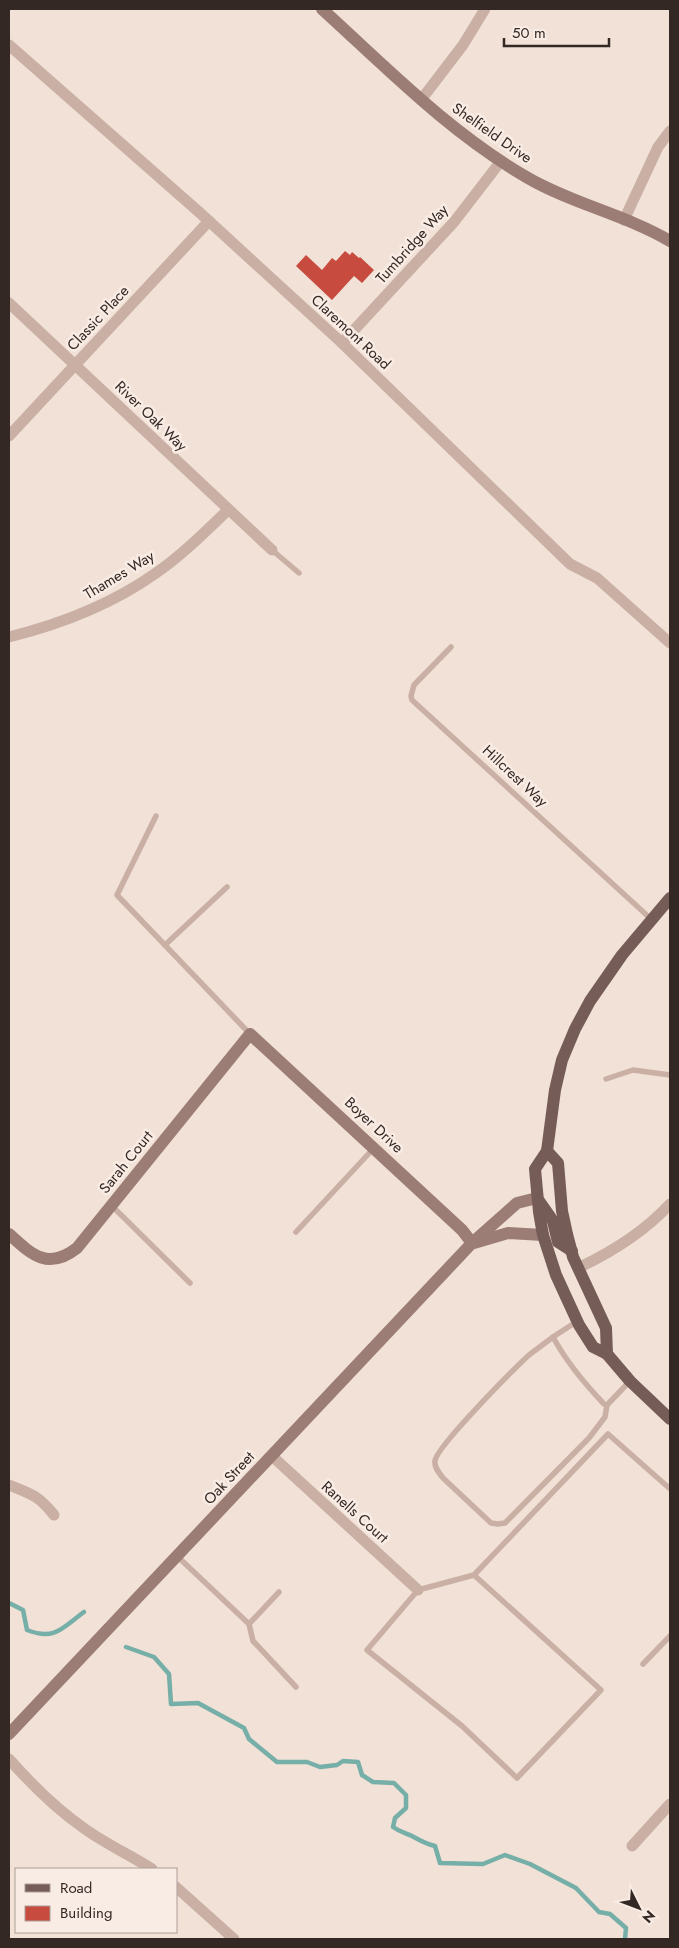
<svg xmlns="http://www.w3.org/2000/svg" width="679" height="1948" viewBox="0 0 679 1948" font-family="Jost,sans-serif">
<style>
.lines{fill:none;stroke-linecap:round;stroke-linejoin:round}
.stream{stroke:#76aea8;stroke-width:4.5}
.building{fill:#c74b3f}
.lane{stroke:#c9afa4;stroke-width:5.5}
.street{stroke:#c9afa4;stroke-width:11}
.secondary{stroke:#9c7d75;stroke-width:12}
.primary{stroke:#765c56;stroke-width:12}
.labels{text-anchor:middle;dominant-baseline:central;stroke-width:5;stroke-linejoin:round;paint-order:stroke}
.street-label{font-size:15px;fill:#342825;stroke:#f9ece4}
</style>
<rect width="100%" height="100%" fill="#f1e1d7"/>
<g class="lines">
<g class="stream">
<path d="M9 1603 23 1610 27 1630C55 1641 62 1628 84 1612"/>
<path d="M126 1647 154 1657 169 1674 171 1704 198 1703 244 1728 249 1739 277 1762H307L320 1767 337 1765 343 1761 358 1762 362 1775 373 1782 394 1783 406 1795V1808L395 1818 393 1827C400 1832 406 1833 412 1836 421 1841 426 1844 435 1846L440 1863 483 1864 505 1855 530 1864 576 1888 599 1912 610 1914 626 1928 625 1939"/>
</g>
</g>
<path class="building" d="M345 251 350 255 352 252 359 258 360 257 374 270 362 283 354 276 332 300 296 266 306 255 322 270 332 258 336 261Z"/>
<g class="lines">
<g class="lane">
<path d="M272 550 299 573"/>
<path d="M451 647 414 685 411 696 412 700 651 919"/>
<path d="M156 816 117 895 250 1034"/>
<path d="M165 945 227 887"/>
<path d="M606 1079 633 1070 670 1075"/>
<path d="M112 1206 190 1283"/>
<path d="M296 1232 373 1149"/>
<path d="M576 1322 553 1337C567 1363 584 1383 604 1404L607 1405 630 1381"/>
<path d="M553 1337C545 1343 537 1349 529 1355 515 1368 436 1447 435 1461 434 1467 439 1473 443 1478L491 1523 498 1524 505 1523 589 1438 605 1417 607 1405"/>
<path d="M177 1556 249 1624 253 1641 296 1687"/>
<path d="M474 1575 601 1690 517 1778 462 1726 367 1650 418 1590 474 1575 608 1434 669 1488 670 1486"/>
<path d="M249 1624 279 1592"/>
<path d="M643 1664 670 1636"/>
</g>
<g class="street">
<path d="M9 45 199 212 342 343 570 564 597 578 670 643"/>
<path d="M421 100 463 45 485 9"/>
<path d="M624 220 658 147 670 131"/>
<path d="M9 303 272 550"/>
<path d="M342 343 454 222 501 161"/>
<path d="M9 436 209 221"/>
<path d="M9 637C61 624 111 605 156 573 182 555 205 532 228 510"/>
<path d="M578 1268C612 1252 645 1231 670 1204"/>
<path d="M272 1456 418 1590"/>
<path d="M9 1485C31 1494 38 1495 54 1515"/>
<path d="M9 1759C32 1785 56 1809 85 1829 106 1844 130 1855 152 1869"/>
<path d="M632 1846 670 1804"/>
<path d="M176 1887 234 1939"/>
</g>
<g class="secondary">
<path d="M322 9C388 69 450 133 528 178 573 204 626 215 670 241"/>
<path d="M9 1234C31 1254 48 1271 77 1248L250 1034 462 1230 472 1243"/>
<path d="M474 1243 508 1233 543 1235"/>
<path d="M9 1734 472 1243 517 1203 537 1198"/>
</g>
<g class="primary">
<path d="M670 898 622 955 590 1001 575 1029 562 1060 555 1090 547 1151 535 1169 539 1212 543 1235 556 1275 579 1325 593 1347 607 1354 630 1381 670 1419"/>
<path d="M547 1151 558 1163 562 1211 567 1234 573 1257 606 1328 607 1354"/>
<path d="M539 1201 553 1221 558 1242 572 1251"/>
</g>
</g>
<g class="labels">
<g class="street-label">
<text transform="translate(492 133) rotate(35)">Shelfield Drive</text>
<text transform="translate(412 244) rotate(-48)">Tumbridge Way</text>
<text transform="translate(98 318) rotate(-47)">Classic Place</text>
<text transform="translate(351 332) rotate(43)">Claremont Road</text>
<text transform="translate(151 416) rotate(44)">River Oak Way</text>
<text transform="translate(119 575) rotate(-31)">Thames Way</text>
<text transform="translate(515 776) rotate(43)">Hillcrest Way</text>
<text transform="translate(374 1125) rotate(43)">Boyer Drive</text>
<text transform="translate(126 1162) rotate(-51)">Sarah Court</text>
<text transform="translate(229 1478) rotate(-47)">Oak Street</text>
<text transform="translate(355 1512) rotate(42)">Ranells Court</text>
</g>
</g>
<rect width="679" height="1948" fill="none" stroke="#342825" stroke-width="20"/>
<rect x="15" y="1868" width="162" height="65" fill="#f9ece4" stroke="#aa9e98"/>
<rect x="25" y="1884" width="25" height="8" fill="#765c56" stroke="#aa9e98"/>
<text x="60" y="1893" font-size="15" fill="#342825">Road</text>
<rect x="25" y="1906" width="25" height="15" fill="#c74b3f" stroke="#aa9e98"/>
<text x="60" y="1918" font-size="15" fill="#342825">Building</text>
<g transform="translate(639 1908) rotate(132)" stroke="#f9ece4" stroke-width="4" paint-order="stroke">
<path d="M0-4L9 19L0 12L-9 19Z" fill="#342825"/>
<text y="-8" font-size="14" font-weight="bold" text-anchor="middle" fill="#342825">N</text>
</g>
<path d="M504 38v8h105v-8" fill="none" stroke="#342825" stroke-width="2.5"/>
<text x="512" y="38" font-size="15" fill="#342825" stroke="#f9ece4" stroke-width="4" paint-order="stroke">50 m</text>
</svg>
